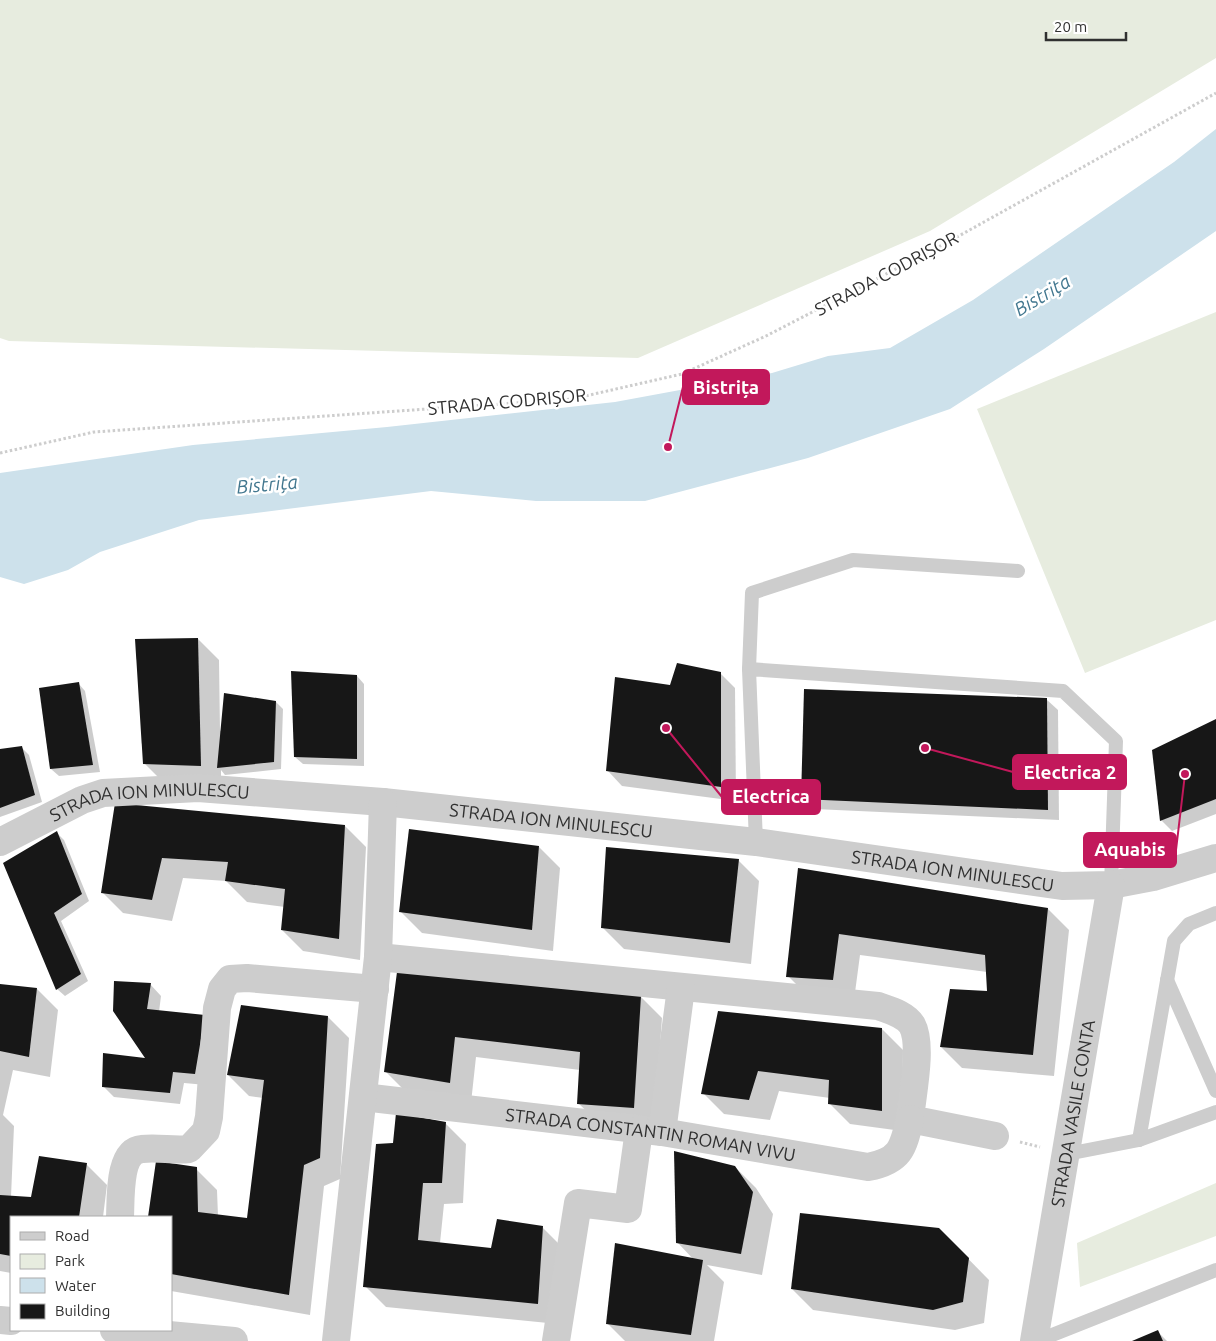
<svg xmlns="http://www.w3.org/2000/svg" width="1216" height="1341" viewBox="0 0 1216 1341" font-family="Ubuntu,sans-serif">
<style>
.green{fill:#e7ecdf}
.water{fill:#cde1eb}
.shadow{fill:#0003}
.building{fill:#171717}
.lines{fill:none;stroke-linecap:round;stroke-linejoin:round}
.path{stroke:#cdcdcd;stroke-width:3;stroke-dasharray:2.5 2.5;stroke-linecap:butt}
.service{stroke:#cdcdcd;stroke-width:14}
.minor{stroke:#cdcdcd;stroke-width:28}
.tertiary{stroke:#cdcdcd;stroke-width:28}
.labels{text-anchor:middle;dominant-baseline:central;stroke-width:5;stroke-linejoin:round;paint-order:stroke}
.street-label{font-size:18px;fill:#303030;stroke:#fff}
.water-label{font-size:19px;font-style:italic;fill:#42778f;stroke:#fff}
.leader{fill:none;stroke:#c2185b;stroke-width:2}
.callout-dot{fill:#c2185b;stroke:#fff;stroke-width:2}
.callout{fill:#c2185b;stroke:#c2185b;stroke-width:2}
.callout-label{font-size:19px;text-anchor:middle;font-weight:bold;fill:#fff}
</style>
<rect width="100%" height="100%" fill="#fff"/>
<g class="green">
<path d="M0 0H1216V58L930 231 638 358 9 341 0 338Z"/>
<path d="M1216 312V620L1085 673 977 409Z"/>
<path d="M1216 1183V1236L1080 1287 1077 1243Z"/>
</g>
<path class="water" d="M1216 129V231L1044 349 950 409 808 458 645 501H536L431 491 199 520 100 552 68 570 24 584 0 577V473L193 445 387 427 615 402 772 373 828 356 890 348 973 300 1174 162Z"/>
<g class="shadow">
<path d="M198 639 219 660 220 731 276 702 283 709 281 769 225 775 221 770V786L165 784 144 763Z"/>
<path d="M720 673 735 688 736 801 622 786 608 771 671 686Z"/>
<path d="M357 676 364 684V766L303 764 295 757Z"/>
<path d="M78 683 85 691 100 772 59 776 51 769Z"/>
<path d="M1046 699 1058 710 1059 820 814 809 803 798Z"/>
<path d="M1216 720V814L1172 831 1161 820Z"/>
<path d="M22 748 29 755 42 802 0 817V750Z"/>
<path d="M116 804 345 826 366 847 360 960 303 951 282 930 285 907 247 902 226 881 183 878 172 921 123 913 102 892Z"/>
<path d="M57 833 64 840 89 901 61 921 88 981 65 996 57 989 4 864Z"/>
<path d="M539 847 560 868 553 951 422 933 401 912Z"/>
<path d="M738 860 759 881 751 964 624 949 603 928Z"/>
<path d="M799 869 1048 909 1069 930 1054 1076 962 1068 941 1047 988 992 987 972 860 955 854 1000 809 997 788 976Z"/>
<path d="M399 973 641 997 662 1018 654 1129 600 1124 578 1103 580 1070 476 1057 471 1103 406 1092 385 1071Z"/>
<path d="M150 984 161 996 159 1012 205 1017 206 1085 184 1083 180 1104 114 1097 103 1086 147 1060 114 1011Z"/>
<path d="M0 985 37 989 58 1010 50 1077 13 1070 3 1115 14 1126 11 1197 32 1199 86 1164 107 1185 103 1217H11V1273L0 1271Z"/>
<path d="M719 1013 882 1029 903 1050 902 1131 850 1124 829 1103 830 1098 779 1091 770 1120 724 1114 703 1093Z"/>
<path d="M328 1017 349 1038 340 1179 324 1186 310 1315 171 1291V1217H150L157 1163 196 1169 217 1190 218 1216 248 1219 264 1098 249 1096 228 1075Z"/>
<path d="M445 1123 466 1144 463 1203 444 1204 440 1243 492 1250 542 1227 563 1248 558 1324 386 1307 365 1286 394 1144Z"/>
<path d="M735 1167 756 1188 773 1214 762 1275 707 1265 724 1282 714 1341H625L607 1323 694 1260 678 1243Z"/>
<path d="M939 1229 989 1280 984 1323 955 1330 813 1310 792 1289Z"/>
<path d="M1158 1332 1167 1341H1135Z"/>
</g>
<g class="building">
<path d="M198 638 201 766 143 764 135 639Z"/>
<path d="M677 663 721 672V787L606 771 615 677 670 685Z"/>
<path d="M291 671 357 675V759L294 757Z"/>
<path d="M79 682 93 765 50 769 39 688Z"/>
<path d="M804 689 1047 698 1048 810 801 799Z"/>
<path d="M224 693 276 701 274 762 217 768Z"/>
<path d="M1216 719V799L1160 821 1152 750Z"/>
<path d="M22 746 35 795 0 808V749Z"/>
<path d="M115 803 345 825 339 939 281 930 285 889 225 881 228 862 162 858 152 900 101 893Z"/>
<path d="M409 829 539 846 532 930 399 912Z"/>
<path d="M57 831 82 894 54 913 81 974 56 990 3 863Z"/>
<path d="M606 847 739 859 730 943 601 928Z"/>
<path d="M798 868 1048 908 1033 1055 940 1047 950 989 987 991 985 955 839 934 833 980 786 977Z"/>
<path d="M397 972 641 996 634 1108 577 1104 580 1052 455 1037 450 1083 384 1072Z"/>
<path d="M114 981 151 983 147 1009 205 1015 195 1074 173 1072 170 1093 102 1087 103 1053 145 1058 113 1011Z"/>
<path d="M0 984 37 988 29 1057 0 1051Z"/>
<path d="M241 1005 328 1016 320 1158 304 1165 289 1295 171 1274V1217H148L156 1161 197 1167 198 1212 247 1218 264 1080 227 1075Z"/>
<path d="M718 1011 882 1028V1111L828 1104 829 1080 758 1071 749 1100 701 1094Z"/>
<path d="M396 1113 446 1122 442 1183H423L418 1240 491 1248 497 1219 543 1226 538 1304 363 1287 376 1144 393 1143Z"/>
<path d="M674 1151 735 1166 753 1192 741 1254 676 1243Z"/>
<path d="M39 1156 87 1163 79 1217H11V1256L0 1254V1195L31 1197Z"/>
<path d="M800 1213 939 1228 969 1258 963 1302 933 1310 791 1289Z"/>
<path d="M615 1243 703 1260 691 1335 606 1324Z"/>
<path d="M1158 1330 1163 1341H1132Z"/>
</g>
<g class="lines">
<g class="path">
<path d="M0 453 94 432 572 399 682 374 766 336 948 242 1216 93"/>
<path d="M1020 1142 1040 1147"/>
</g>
<g class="service">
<path d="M749 669 752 593 853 560 1018 571"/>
<path d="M756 842 749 669 1063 691 1116 741 1111 885"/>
<path d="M1167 980 1216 1091"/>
<path d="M1139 1140 1174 941 1189 924 1216 913"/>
<path d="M1067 1154 1139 1140 1216 1112"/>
<path d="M1037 1341 1216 1270"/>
</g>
<g class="minor">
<path id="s1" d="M0 842 82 800 103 793 198 788 383 802 756 842 1062 886 1111 885 1153 877 1216 858"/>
<path d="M378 957 878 1006C889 1010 905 1014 912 1025 923 1045 912 1096 910 1119L995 1136"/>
<path id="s2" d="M363 1097 662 1132 868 1167C900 1161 903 1149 910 1119"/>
<path d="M662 1132 681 988"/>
<path d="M120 1217C121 1199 118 1151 142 1149 158 1147 174 1151 189 1149L206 1131 209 1117 217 1008 222 989 230 979 247 978 375 989"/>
<path d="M336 1341 378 957 383 802"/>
<path d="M556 1341 578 1203 628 1209 639 1130"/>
<path id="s3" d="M1034 1341 1111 885"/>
</g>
<g class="tertiary">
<path d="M0 1320 11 1321"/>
<path d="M114 1330 234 1341"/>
</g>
</g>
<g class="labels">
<g class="street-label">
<text transform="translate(886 273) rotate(-28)">STRADA CODRIȘOR</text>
<text transform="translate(507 401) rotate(-5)">STRADA CODRIȘOR</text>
<text stroke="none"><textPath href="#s1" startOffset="159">STRADA ION MINULESCU</textPath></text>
<text stroke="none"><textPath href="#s1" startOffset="564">STRADA ION MINULESCU</textPath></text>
<text stroke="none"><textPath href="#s1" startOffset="969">STRADA ION MINULESCU</textPath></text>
<text stroke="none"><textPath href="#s3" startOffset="231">STRADA VASILE CONTA</textPath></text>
<text stroke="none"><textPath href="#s2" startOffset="290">STRADA CONSTANTIN ROMAN VIVU</textPath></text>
</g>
<g class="water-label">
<text transform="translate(1042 295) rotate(-31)">Bistrița</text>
<text transform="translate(267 484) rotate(-5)">Bistrița</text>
</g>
</g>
<path class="leader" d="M668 447L683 387M925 748L1013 772M666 728L722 797M1185 774L1176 850"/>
<g class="callout-dot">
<circle cx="668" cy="447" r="5"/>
<circle cx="925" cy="748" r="5"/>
<circle cx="666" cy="728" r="5"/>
<circle cx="1185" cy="774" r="5"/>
</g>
<g class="callout">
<rect x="683" y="370" width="86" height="34" rx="5"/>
<rect x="1013" y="755" width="113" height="34" rx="5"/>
<rect x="722" y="780" width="98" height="34" rx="5"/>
<rect x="1084" y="833" width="92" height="34" rx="5"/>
</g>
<g class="callout-label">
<text x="726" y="394">Bistrița</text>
<text x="1070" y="779">Electrica 2</text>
<text x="771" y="803">Electrica</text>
<text x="1130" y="856">Aquabis</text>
</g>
<rect x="10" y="1216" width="162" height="115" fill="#ffffff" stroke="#acacac"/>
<rect x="20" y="1232" width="25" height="8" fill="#cdcdcd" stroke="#acacac"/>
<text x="55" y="1241" font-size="15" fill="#303030">Road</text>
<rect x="20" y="1254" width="25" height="15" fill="#e7ecdf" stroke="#acacac"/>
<text x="55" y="1266" font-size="15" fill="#303030">Park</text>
<rect x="20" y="1278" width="25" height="15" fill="#cde1eb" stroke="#acacac"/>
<text x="55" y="1291" font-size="15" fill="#303030">Water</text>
<rect x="20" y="1304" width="25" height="15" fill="#171717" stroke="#acacac"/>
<text x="55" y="1316" font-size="15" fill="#303030">Building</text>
<path d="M1046 32v8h80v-8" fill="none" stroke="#303030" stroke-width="2.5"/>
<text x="1054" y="32" font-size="15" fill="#303030" stroke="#ffffff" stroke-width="4" paint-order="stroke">20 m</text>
</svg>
